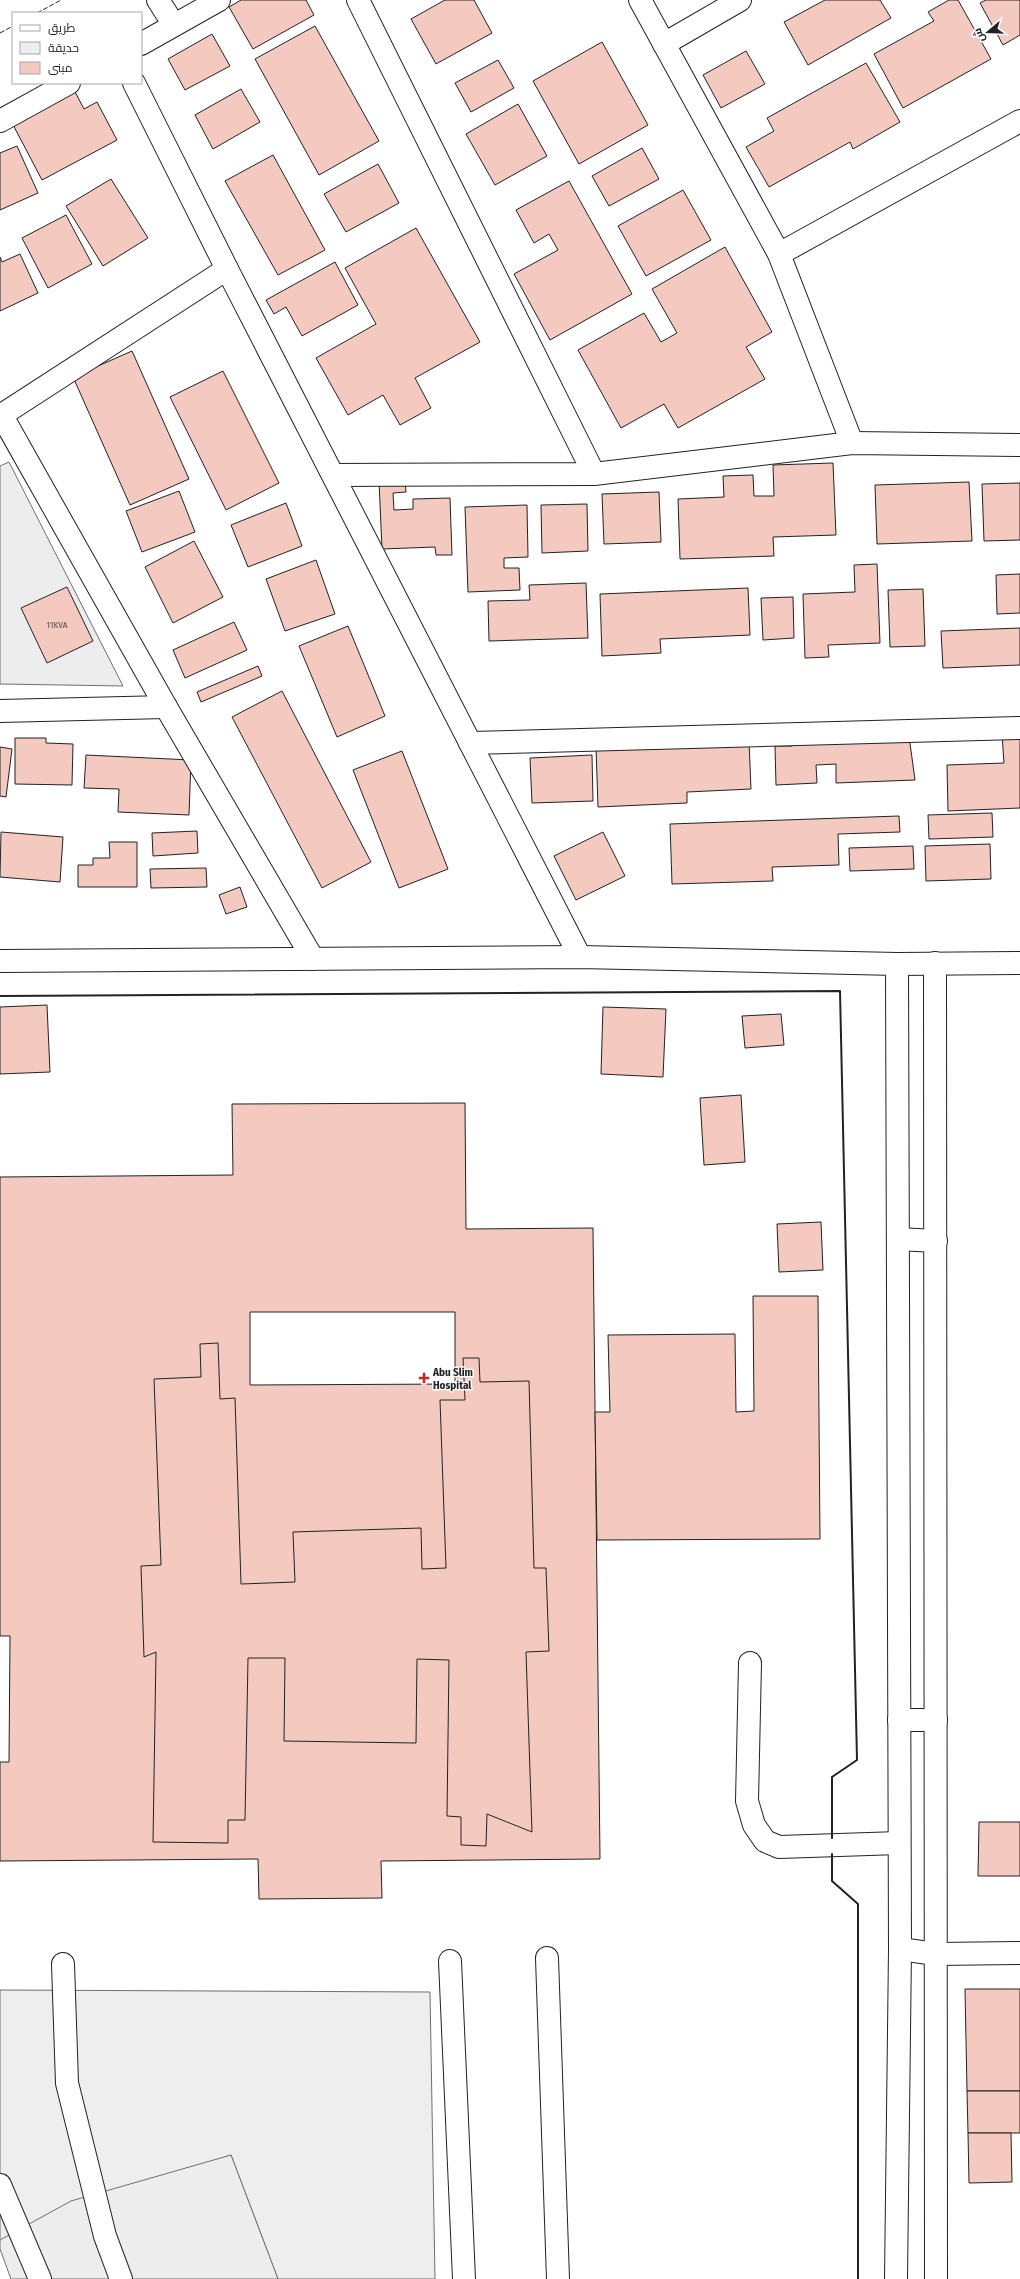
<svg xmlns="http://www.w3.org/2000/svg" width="1020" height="2279" viewBox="0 0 1020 2279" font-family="'Fira Sans Condensed',Cairo,sans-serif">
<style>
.green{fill:#eee;stroke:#6f6f6f}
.parking{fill:#ededed;stroke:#6f6f6f}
.building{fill:#f3c9c0;stroke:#222;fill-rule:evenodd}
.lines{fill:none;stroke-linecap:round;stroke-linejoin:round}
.minor-casing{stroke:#222;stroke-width:24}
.minor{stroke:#fff;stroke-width:22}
.fence{stroke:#222;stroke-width:1;stroke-dasharray:5 2;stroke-linecap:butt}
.wall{stroke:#222;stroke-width:2}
.poi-dot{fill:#c62828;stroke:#fff;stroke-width:1.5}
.labels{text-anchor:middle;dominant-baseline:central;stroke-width:3;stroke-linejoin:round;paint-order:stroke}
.number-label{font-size:9px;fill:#564c4a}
.poi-label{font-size:11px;font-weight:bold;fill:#222;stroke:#fff;text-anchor:start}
</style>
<rect width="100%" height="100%" fill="#fff"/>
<path class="green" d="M0 1990 430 1992 435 2279H278L231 2155 0 2242Z"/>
<g class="parking">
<path d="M9 462 123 686 0 684V466Z"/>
<path d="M231 2155 278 2279H11L0 2249V2240L71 2201Z"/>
</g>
<g class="building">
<path d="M241 0H306L314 15 253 49 229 7Z"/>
<path d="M445 0H474L492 33 436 64 411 19Z"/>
<path d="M825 0H880L891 18 808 65 784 22Z"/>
<path d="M949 0H958L991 59 903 108 874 54 934 21 928 12Z"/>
<path d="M986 0H1020V35L1003 45 980 3Z"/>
<path d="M315 26 379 141 319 175 255 59Z"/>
<path d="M212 34 230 66 185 90 168 59Z"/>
<path d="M602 42 648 125 579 164 533 81Z"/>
<path d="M746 51 765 84 721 108 703 75Z"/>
<path d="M498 60 514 88 471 112 455 83Z"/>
<path d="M866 63 900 122 853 149 850 142 769 187 746 147 774 131 767 118Z"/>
<path d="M72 86 84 109 97 102 117 140 42 180 10 119Z"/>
<path d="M241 89 260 122 213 149 195 115Z"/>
<path d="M518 104 547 156 495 185 466 134Z"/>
<path d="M17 146 38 193 0 210V153Z"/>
<path d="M642 148 659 179 609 206 592 176Z"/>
<path d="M273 155 325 250 278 275 225 181Z"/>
<path d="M378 164 399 203 346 232 324 194Z"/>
<path d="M111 179 148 238 103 266 66 206Z"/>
<path d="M569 181 632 294 550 340 514 274 558 250 549 234 534 243 516 210Z"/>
<path d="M683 190 711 240 646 276 618 226Z"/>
<path d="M66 215 92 264 48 288 22 238Z"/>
<path d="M416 228 480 342 415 378 431 408 400 425 383 395 348 415 316 358 376 324 345 268Z"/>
<path d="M725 247 772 332 746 347 765 379 678 428 664 404 621 428 578 350 644 313 661 342 677 333 652 289Z"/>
<path d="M20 254 38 293 0 311V257L2 262Z"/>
<path d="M335 262 358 305 302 336 286 307 274 314 266 300Z"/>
<path d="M132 351 189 479 130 505 73 377Z"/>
<path d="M223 371 279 483 226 510 170 397Z"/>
<path d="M833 463 836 535 773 537 774 556 680 559 678 499 724 497 723 476 753 475 754 496H774L773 465Z"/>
<path d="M405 480 406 492 393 493 394 510 413 509V499L450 498 452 555H436L435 547 382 549 379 481Z"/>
<path d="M969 482 972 541 877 544 875 485Z"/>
<path d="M1020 483V540L984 541 982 484Z"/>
<path d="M179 491 195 532 142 552 126 511Z"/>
<path d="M659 492 661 542 604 544 602 494Z"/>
<path d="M286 503 302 546 248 567 231 525Z"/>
<path d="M587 504 588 551 542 553 541 505Z"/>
<path d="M527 505 528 557 504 558V568H519L520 590 468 592 465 507Z"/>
<path d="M194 541 223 597 173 623 145 567Z"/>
<path d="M316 560 335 614 285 631 266 579Z"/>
<path d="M877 564 880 643 828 645 829 657 805 658 803 594 855 592 854 565Z"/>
<path d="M1020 574V613L997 614 996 575Z"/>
<path d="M586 583 588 638 489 641 488 601 530 600 529 585Z"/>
<path d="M67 587 93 641 47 663 21 608Z"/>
<path d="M748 588 750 635 660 639 661 653 602 656 600 594Z"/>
<path d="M923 589 925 646 890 647 888 590Z"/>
<path d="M793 597 794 638 763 640 761 598Z"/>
<path d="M234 622 247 650 185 678 173 650Z"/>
<path d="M348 626 385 716 337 737 299 646Z"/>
<path d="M1020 628V665L943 668 941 631Z"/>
<path d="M258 666 262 676 201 702 197 692Z"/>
<path d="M282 691 371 862 322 888 232 717Z"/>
<path d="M1002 735H1020V808L948 811 947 765 1004 763Z"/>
<path d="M909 736 915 780 836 783V764L816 765 817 783 776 785 775 746H792L793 741Z"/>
<path d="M15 738H46V743L73 744 72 785 15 784Z"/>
<path d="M749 741 751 789 687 792V803L598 807 596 747Z"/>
<path d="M0 747 12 749 6 797 0 796Z"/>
<path d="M402 751 448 869 399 888 353 770Z"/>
<path d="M86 755 191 760 189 815 118 812 119 789 84 788Z"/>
<path d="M592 755 593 801 532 803 530 758Z"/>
<path d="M992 813 993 837 929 839 928 815Z"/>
<path d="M899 816 900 832 838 834 839 865 772 867 773 881 672 884 670 824Z"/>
<path d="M197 831 198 853 153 856 152 833Z"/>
<path d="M1 832 63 837 60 882 0 877Z"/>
<path d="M603 832 625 876 576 900 554 856Z"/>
<path d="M109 842H137V887H78V865H93V858H110Z"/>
<path d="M990 844 991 879 926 881 925 846Z"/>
<path d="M913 846 914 869 850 871 849 848Z"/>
<path d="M206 868 207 887 151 888 150 869Z"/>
<path d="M240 887 247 907 226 914 219 895Z"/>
<path d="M47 1005 50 1072 0 1074V1007Z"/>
<path d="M603 1007 666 1009 663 1077 601 1074Z"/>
<path d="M781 1014 784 1045 745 1048 742 1016Z"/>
<path d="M741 1095 745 1162 704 1165 700 1098Z"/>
<path d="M465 1103 466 1229 593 1228 600 1859 381 1861 382 1898 259 1899 258 1859 0 1861V1762H9L10 1636H0V1177L233 1175 232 1104ZM250 1312H455V1384L250 1385Z"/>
<path d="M821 1222 823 1270 779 1272 777 1224Z"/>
<path d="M753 1296H818L820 1539 597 1540 595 1412H610L608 1335 735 1334 736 1412 754 1411Z"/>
<path d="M218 1343 220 1399 235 1398 241 1584 295 1582 293 1532 421 1528 422 1569 446 1568 440 1400H465L463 1358H479L480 1382 529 1381 534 1568H546L549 1651 526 1652 532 1832 487 1814 486 1846 461 1845V1817L447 1816 449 1660 417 1659 416 1743 284 1741 285 1658H248L245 1820H228V1843L153 1842 156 1652 144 1657 141 1566 161 1565 154 1379 201 1377 200 1344Z"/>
<path d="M979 1822H1020V1876H978Z"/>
<path d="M965 1989H1020V2091H967Z"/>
<path d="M967 2091H1020V2133H968Z"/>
<path d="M968 2133H1011L1012 2182 969 2183Z"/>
</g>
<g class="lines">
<g class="minor-casing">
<g id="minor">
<path d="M158 0 174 25"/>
<path d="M358 0 594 474"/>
<path d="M640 0 779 254 852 443"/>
<path d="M141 44 219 0"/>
<path d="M664 44 740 0"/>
<path d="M134 83 227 269 580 957"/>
<path d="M0 121 69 83"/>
<path d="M779 254 1020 121"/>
<path d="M0 416 227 269"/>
<path d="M2 416 166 707 313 959"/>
<path d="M333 475 594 474 852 443 1020 445"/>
<path d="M0 711 166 707"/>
<path d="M470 743 1020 728"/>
<path d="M0 961 580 957 897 964 1020 963"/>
<path d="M935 963 936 2279"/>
<path d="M898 1239 936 1241"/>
<path d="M750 1663 747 1801 754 1825 765 1841 779 1847 899 1843"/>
<path d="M899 1720H936"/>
<path d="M900 1949 936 1954 1020 1953"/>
<path d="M547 1958 558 2279"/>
<path d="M450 1961 464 2279"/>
<path d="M63 1964 67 2083 105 2236 121 2279"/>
<path d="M0 2185 40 2279"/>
<path d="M896 2279 900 1949 897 964"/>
</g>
</g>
<use href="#minor" class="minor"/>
<g class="fence">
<path d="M37 13 61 0"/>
<path d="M0 33 13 26"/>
</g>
<g class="wall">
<path d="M0 996 840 991 857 1760 832 1777V1838"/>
<path d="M832 1854V1881L858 1904V2279"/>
</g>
</g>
<path class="poi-dot" d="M422 1372h4v4h4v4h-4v4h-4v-4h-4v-4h4z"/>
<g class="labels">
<g class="number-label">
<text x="57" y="625">11KVA</text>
</g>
<g class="poi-label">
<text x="433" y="1372">Abu Slim<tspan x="433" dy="13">Hospital</tspan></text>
</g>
</g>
<rect x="12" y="12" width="130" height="72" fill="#ffffff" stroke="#a7a7a7"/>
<rect x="20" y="25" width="20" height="6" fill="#ffffff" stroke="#a7a7a7"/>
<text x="48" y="32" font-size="12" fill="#222222">طريق</text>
<rect x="20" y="42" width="20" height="12" fill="#eeeeee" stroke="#a7a7a7"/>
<text x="48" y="52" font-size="12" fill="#222222">حديقة</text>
<rect x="20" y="62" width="20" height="12" fill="#f3c9c0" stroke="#a7a7a7"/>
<text x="48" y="72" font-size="12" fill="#222222">مبنى</text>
<g transform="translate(988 32) rotate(251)" stroke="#ffffff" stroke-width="3" paint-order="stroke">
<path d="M0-3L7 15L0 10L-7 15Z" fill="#222222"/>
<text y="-6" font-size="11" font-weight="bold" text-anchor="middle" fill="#222222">ش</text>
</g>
</svg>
